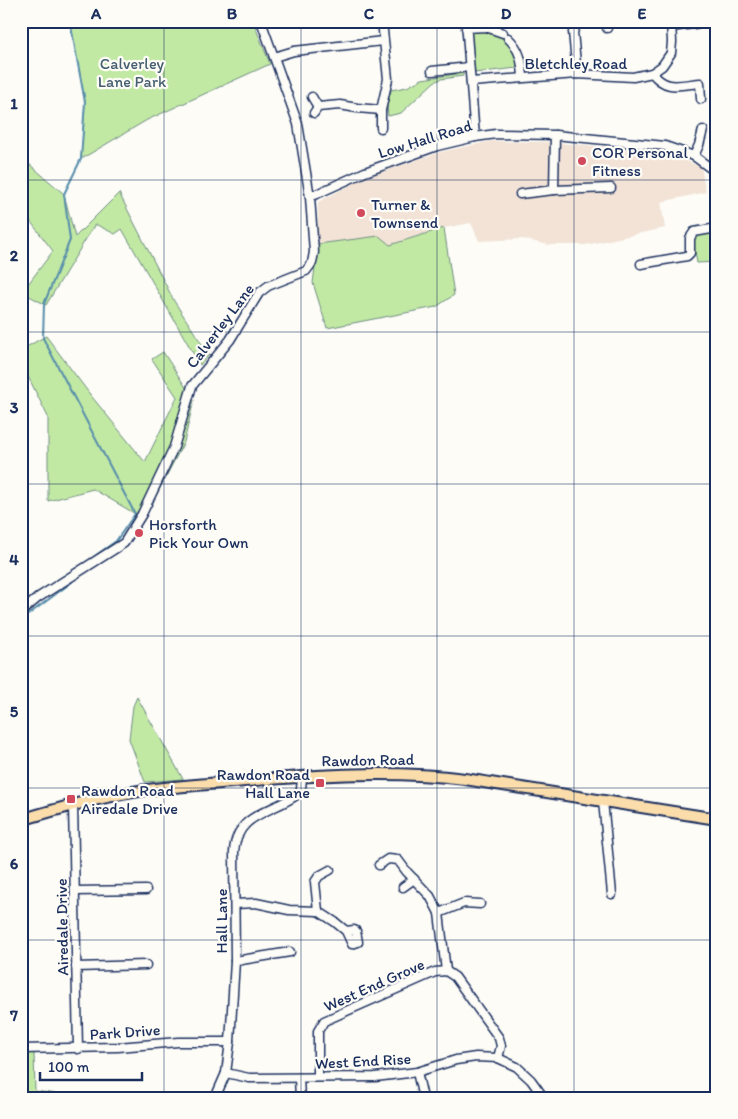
<svg xmlns="http://www.w3.org/2000/svg" width="738" height="1119" viewBox="0 0 738 1119" font-family="Itim,sans-serif">
<style>
.built{fill:#f2e3d6}
.green{fill:#c2e9a4;stroke:#6e8c81}
.lines{fill:none;stroke-linecap:round;stroke-linejoin:round}
.stream{stroke:#578dab;stroke-width:2}
.minor-casing{stroke:#1b2f5e;stroke-width:11}
.major-casing{stroke:#1b2f5e;stroke-width:14}
.minor{stroke:#fdfcf7;stroke-width:8}
.major{stroke:#fbddab;stroke-width:10}
.grid{fill:none;stroke:#1b2f5e;stroke-width:1;stroke-opacity:0.55}
.poi-dot{fill:#d1495b;stroke:#fdfcf7;stroke-width:2}
.labels{text-anchor:middle;dominant-baseline:central;stroke-width:4.5;stroke-linejoin:round;paint-order:stroke}
.park-label{font-size:16px;fill:#455e70;stroke:#fdfcf7}
.street-label{font-size:16px;fill:#1b2f5e;stroke:#fdfcf7}
.poi-label{font-size:16px;fill:#1b2f5e;stroke:#fdfcf7;text-anchor:start}
.neatline{fill:none;stroke:#1b2f5e;stroke-width:2}
.grid-label{font-size:16px;text-anchor:middle;font-weight:bold;fill:#1b2f5e}
</style>
<rect width="100%" height="100%" fill="#fdfcf7"/>
<filter id="ink" filterUnits="userSpaceOnUse"><feTurbulence type="fractalNoise" baseFrequency=".02" numOctaves="2"/><feDisplacementMap in="SourceGraphic" scale="10" xChannelSelector="R" yChannelSelector="G"/><feConvolveMatrix kernelMatrix="1 2 1 2 8 2 1 2 1" color-interpolation-filters="sRGB"/></filter>
<g filter="url(#ink)">
<path class="built" d="M492 141 548 142 665 152 701 167 706 192 661 202 665 228 586 245H549L522 239 479 241 471 223 444 228 390 245 379 237 318 244V202L362 179 440 152Z"/>
<g class="green">
<path d="M70 21H253L270 64 147 120 81 159 85 102Z"/>
<path d="M480 29C503 36 517 41 517 68L474 73 470 30Z"/>
<path d="M463 73V76L441 79 434 82 401 113 388 116 387 105 391 90 407 87 422 79Z"/>
<path d="M21 157 64 194 75 237 119 193 174 301 209 355 200 365 122 229 115 234 95 224 46 305 22 292 53 251 21 209Z"/>
<path d="M444 228 454 295 436 307 327 328 313 283 318 244 379 236 390 245Z"/>
<path d="M714 231 717 239V262L697 263 693 240 695 235Z"/>
<path d="M46 336 92 397 145 462 177 397 152 359 163 352 194 400 184 442 144 519 93 489 48 501V417L21 362V350Z"/>
<path d="M137 697 183 779 145 782 129 739 133 706Z"/>
<path d="M21 1052 34 1053 35 1091 72 1096V1098H21Z"/>
</g>
<g class="lines">
<g class="stream">
<path d="M70 21 85 102 81 159 64 194 70 240 44 304 43 338 135 514 116 541 75 570"/>
<path d="M21 620 72 582"/>
</g>
<g class="minor-casing">
<g id="minor">
<path d="M466 21 475 137"/>
<path d="M607 21V28"/>
<path d="M671 27 717 21"/>
<path d="M466 28 486 27 503 33"/>
<path d="M508 38C520 49 522 61 523 77"/>
<path d="M274 57 294 51 383 41"/>
<path d="M432 71 469 67"/>
<path d="M652 73C667 91 678 85 700 83L701 99"/>
<path d="M577 74 573 32 578 21"/>
<path d="M471 82 577 74 633 77 652 73 662 66 671 53 672 42 671 21"/>
<path d="M312 97 318 107"/>
<path d="M314 113 318 107 340 105 357 108 381 110"/>
<path d="M381 128V110L388 79 382 21"/>
<path d="M694 156 699 145 703 130"/>
<path d="M554 190 555 135"/>
<path d="M520 194 554 190 611 188"/>
<path d="M717 196V206"/>
<path d="M310 197 365 172 437 146 475 137 496 134 555 135 665 146 694 156 717 173"/>
<path d="M641 264 687 256 690 253V238L694 232 717 228"/>
<path d="M21 612 39 597 124 543 142 514 174 447 192 386 230 340 259 293 268 286 306 271 312 263 314 252 310 197 298 124 261 21"/>
<path d="M603 801 612 894"/>
<path d="M73 805 78 1049"/>
<path d="M379 865 388 859 398 860 407 872 430 896 439 913 446 971"/>
<path d="M403 887 414 879"/>
<path d="M75 891 146 890"/>
<path d="M235 904 256 903 289 910 318 911"/>
<path d="M318 911 335 922 346 931 354 930 356 931 358 942 352 944 346 931"/>
<path d="M318 911 315 882 319 876 330 870"/>
<path d="M439 913 464 903 480 904"/>
<path d="M235 961 290 952"/>
<path d="M76 967 146 965"/>
<path d="M21 1049 118 1047 178 1042H230"/>
<path d="M417 1072 423 1098"/>
<path d="M226 1073 249 1078 375 1077 417 1072 456 1060 476 1057 498 1058 517 1067 531 1080 544 1098"/>
<path d="M318 1077V1031L324 1021 435 972 446 971 455 977 499 1038 501 1046 498 1058"/>
<path d="M299 1078 300 1098"/>
<path d="M215 1098 226 1073 230 1042 235 961 234 852C236 813 272 813 298 794L301 790 302 777"/>
</g>
</g>
<g class="major-casing">
<path id="major" d="M21 820C60 808 99 797 139 791 174 786 210 784 245 781 319 775 392 770 465 779L717 819"/>
</g>
<use href="#minor" class="minor"/>
<use href="#major" class="major"/>
</g>
</g>
<path class="grid" d="M164 21V1098M301 21V1098M437 21V1098M574 21V1098M21 180H717M21 332H717M21 484H717M21 636H717M21 788H717M21 940H717"/>
<g class="poi-dot">
<circle cx="582" cy="161" r="5"/>
<circle cx="361" cy="213" r="5"/>
<circle cx="139" cy="533" r="5"/>
<rect x="315" y="778" width="10" height="10" rx="2.5"/>
<rect x="66" y="794" width="10" height="10" rx="2.5"/>
</g>
<g class="labels">
<g class="park-label">
<text x="132" y="63">Calverley<tspan x="132" dy="18">Lane Park</tspan></text>
</g>
<g class="street-label">
<text x="576" y="63">Bletchley Road</text>
<text transform="translate(425 139) rotate(-17)">Low Hall Road</text>
<text transform="translate(220 326) rotate(-53)">Calverley Lane</text>
<text transform="translate(368 760) rotate(-1)">Rawdon Road</text>
<text transform="translate(221 921) rotate(-90)">Hall Lane</text>
<text transform="translate(62 927) rotate(-91)">Airedale Drive</text>
<text transform="translate(374 985) rotate(-24)">West End Grove</text>
<text transform="translate(125 1032) rotate(-4)">Park Drive</text>
<text transform="translate(363 1061) rotate(-3)">West End Rise</text>
</g>
<g class="poi-label">
<text x="592" y="152">COR Personal<tspan x="592" dy="18">Fitness</tspan></text>
<text x="371" y="204">Turner &amp;<tspan x="371" dy="18">Townsend</tspan></text>
<text x="149" y="524">Horsforth<tspan x="149" dy="18">Pick Your Own</tspan></text>
<text x="310" y="774" text-anchor="end">Rawdon Road<tspan x="310" dy="18">Hall Lane</tspan></text>
<text x="81" y="790">Rawdon Road<tspan x="81" dy="18">Airedale Drive</tspan></text>
</g>
</g>
<rect width="738" height="1119" fill="none" stroke="#fdfcf7" stroke-width="55"/>
<path d="M40 1072v8h102v-8" fill="none" stroke="#1b2f5e" stroke-width="2.5"/>
<text x="48" y="1072" font-size="15" fill="#1b2f5e" stroke="#fdfcf7" stroke-width="4" paint-order="stroke">100 m</text>
<rect x="28" y="28" width="682" height="1064" class="neatline"/>
<g class="grid-label">
<text x="96" y="19">A</text>
<text x="232" y="19">B</text>
<text x="369" y="19">C</text>
<text x="506" y="19">D</text>
<text x="642" y="19">E</text>
<text x="14" y="109">1</text>
<text x="14" y="261">2</text>
<text x="14" y="413">3</text>
<text x="14" y="565">4</text>
<text x="14" y="717">5</text>
<text x="14" y="869">6</text>
<text x="14" y="1021">7</text>
</g>
</svg>
